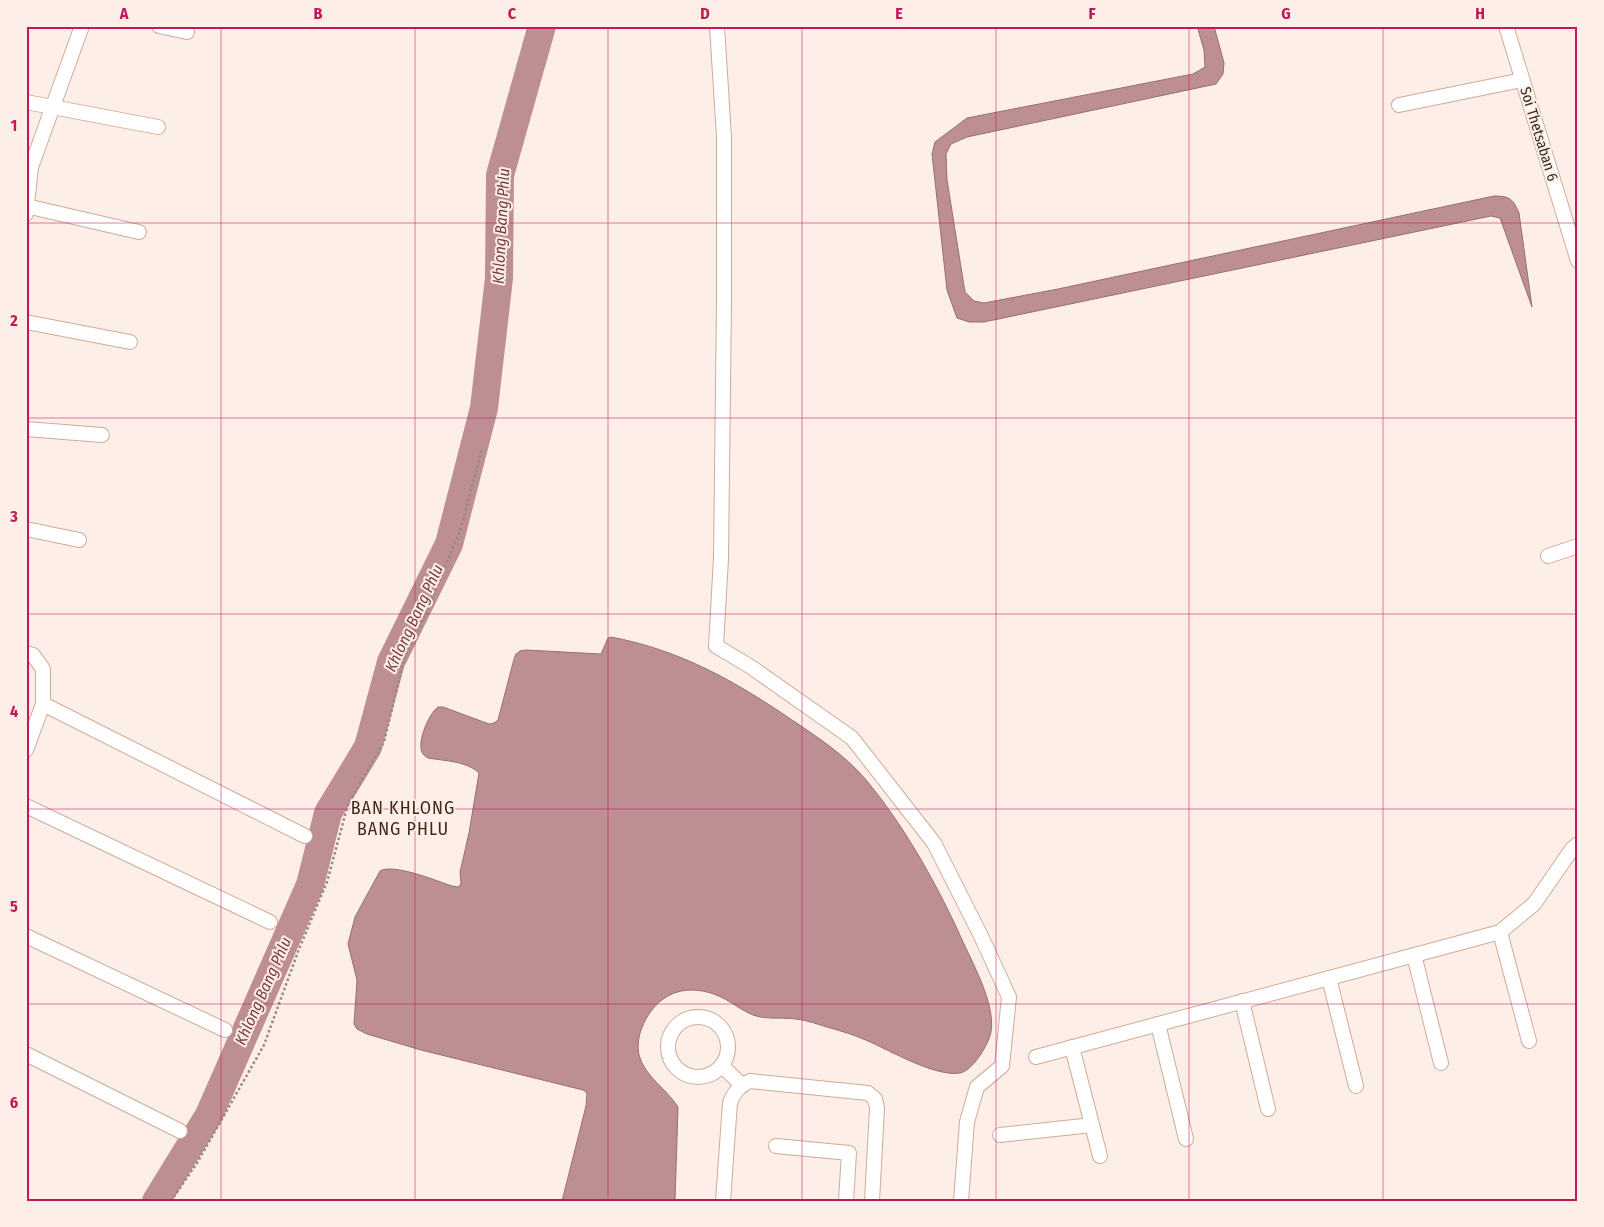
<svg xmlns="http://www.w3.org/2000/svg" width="1604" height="1227" viewBox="0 0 1604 1227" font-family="'Fira Sans Condensed',sans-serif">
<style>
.water{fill:#bd8f93;stroke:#957171}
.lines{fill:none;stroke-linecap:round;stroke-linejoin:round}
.river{stroke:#bd8f93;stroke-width:28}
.minor-casing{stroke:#ccac99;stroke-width:16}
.path{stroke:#978982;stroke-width:2.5;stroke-dasharray:2.5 2.5;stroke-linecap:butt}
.minor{stroke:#fff;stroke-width:14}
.grid{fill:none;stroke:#c2185b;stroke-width:1;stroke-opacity:0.55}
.labels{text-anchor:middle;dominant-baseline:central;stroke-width:4;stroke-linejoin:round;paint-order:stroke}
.street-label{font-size:15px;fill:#372a23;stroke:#fdefe7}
.water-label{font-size:16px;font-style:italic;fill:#7b3d45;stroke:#fdefe7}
.quarter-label{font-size:18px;letter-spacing:1px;fill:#412818;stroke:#fdefe7}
.neatline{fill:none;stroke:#c2185b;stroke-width:2}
.grid-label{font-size:16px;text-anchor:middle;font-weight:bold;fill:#c2185b}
</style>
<rect width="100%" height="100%" fill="#fdefe7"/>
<g class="water">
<path d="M1197 26H1214L1224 63 1223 74 1216 84 967 137 951 144 946 154 947 180 965 292 974 301 984 303 1058 289 1494 196C1510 196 1513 199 1519 213L1532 307 1500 218 1491 216 984 322H969L957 318 947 290 932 154 935 142 967 118 1193 74 1205 67 1204 50Z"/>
<path d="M611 637C680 650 735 681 792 720 819 738 846 756 867 781 906 828 939 888 964 944 975 968 998 1010 990 1036 986 1048 972 1071 960 1073 935 1077 891 1051 868 1041 855 1035 841 1031 827 1027 817 1024 806 1020 796 1019 781 1017 767 1020 753 1015 743 1011 734 1004 725 999 696 984 667 987 649 1014 641 1026 636 1041 639 1055 645 1077 667 1089 678 1107L675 1201H562L586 1106 587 1093 583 1090 421 1050 367 1034 357 1029 354 1024 357 980 348 944 355 917 380 871C393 863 437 881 452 886L459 887 461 883 460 872 469 833 479 773C467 761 445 761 428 758 425 756 423 755 422 752 417 742 429 713 438 707H443L489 724 494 723 498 720 514 659 516 654 520 651 526 650 601 654 608 638Z"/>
</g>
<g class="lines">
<path class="river" d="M156 1201 209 1115 310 885 328 813 368 747 391 662 449 544 484 408 499 278 500 175 542 26"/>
<g class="minor-casing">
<g id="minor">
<path d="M159 26 187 32"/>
<path d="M717 26 724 137V299L721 558 716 646 751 667 852 738 934 843 981 936 1009 997 1002 1066 977 1087 967 1122 961 1201"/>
<path d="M1506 26 1578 261"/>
<path d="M26 102 158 127"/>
<path d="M1399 105 1522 80"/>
<path d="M26 206 139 232"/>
<path d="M26 214 31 167 82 26"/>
<path d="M26 322 130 342"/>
<path d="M26 429 102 435"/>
<path d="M26 529 79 540"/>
<path d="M1548 556 1578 546"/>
<path d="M26 653 33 655 43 669V704L26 750"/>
<path d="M43 704 305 836"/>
<path d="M26 806 270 922"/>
<path d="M1500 932 1529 1041"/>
<path d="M26 936 225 1030"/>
<path d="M1414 955 1441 1063"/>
<path d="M1329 978 1356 1086"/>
<path d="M1242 1001 1268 1109"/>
<circle cx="698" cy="1047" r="30"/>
<path d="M1158 1024 1186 1139"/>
<path d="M1072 1047 1100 1156"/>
<path d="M26 1054 180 1131"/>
<path d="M1036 1057 1500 932 1534 904 1572 849 1578 844"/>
<path d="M722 1066 742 1085"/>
<path d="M1000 1135 1092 1125"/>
<path d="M776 1146 849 1153 846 1201"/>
<path d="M723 1201 730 1103C734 1092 739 1086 750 1081L868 1093 875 1099 877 1108 872 1201"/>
</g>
</g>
<path class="path" d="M171 1201 197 1163 264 1045 299 949 327 882 348 804 384 742 404 659 423 620 460 531 482 449"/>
<use href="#minor" class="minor"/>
</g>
<path class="grid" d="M221 26V1201M415 26V1201M608 26V1201M802 26V1201M996 26V1201M1189 26V1201M1383 26V1201M26 223H1578M26 418H1578M26 614H1578M26 809H1578M26 1004H1578"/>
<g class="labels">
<g class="street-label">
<text transform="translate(1539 134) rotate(73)">Soi Thetsaban 6</text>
</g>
<g class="water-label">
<text transform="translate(501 226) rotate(-87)">Khlong Bang Phlu</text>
<text transform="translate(414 618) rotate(-65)">Khlong Bang Phlu</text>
<text transform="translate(263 991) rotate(-66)">Khlong Bang Phlu</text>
</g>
<g class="quarter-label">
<text x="403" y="808">BAN KHLONG<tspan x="403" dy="21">BANG PHLU</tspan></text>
</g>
</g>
<rect width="1604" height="1227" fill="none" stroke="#fdefe7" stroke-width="55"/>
<rect x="28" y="28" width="1548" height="1172" class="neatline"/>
<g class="grid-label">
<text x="124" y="19">A</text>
<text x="318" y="19">B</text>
<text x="512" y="19">C</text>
<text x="705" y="19">D</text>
<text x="899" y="19">E</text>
<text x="1092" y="19">F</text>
<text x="1286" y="19">G</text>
<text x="1480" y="19">H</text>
<text x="14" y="131">1</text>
<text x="14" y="326">2</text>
<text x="14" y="522">3</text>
<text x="14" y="717">4</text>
<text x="14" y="912">5</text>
<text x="14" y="1108">6</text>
</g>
</svg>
